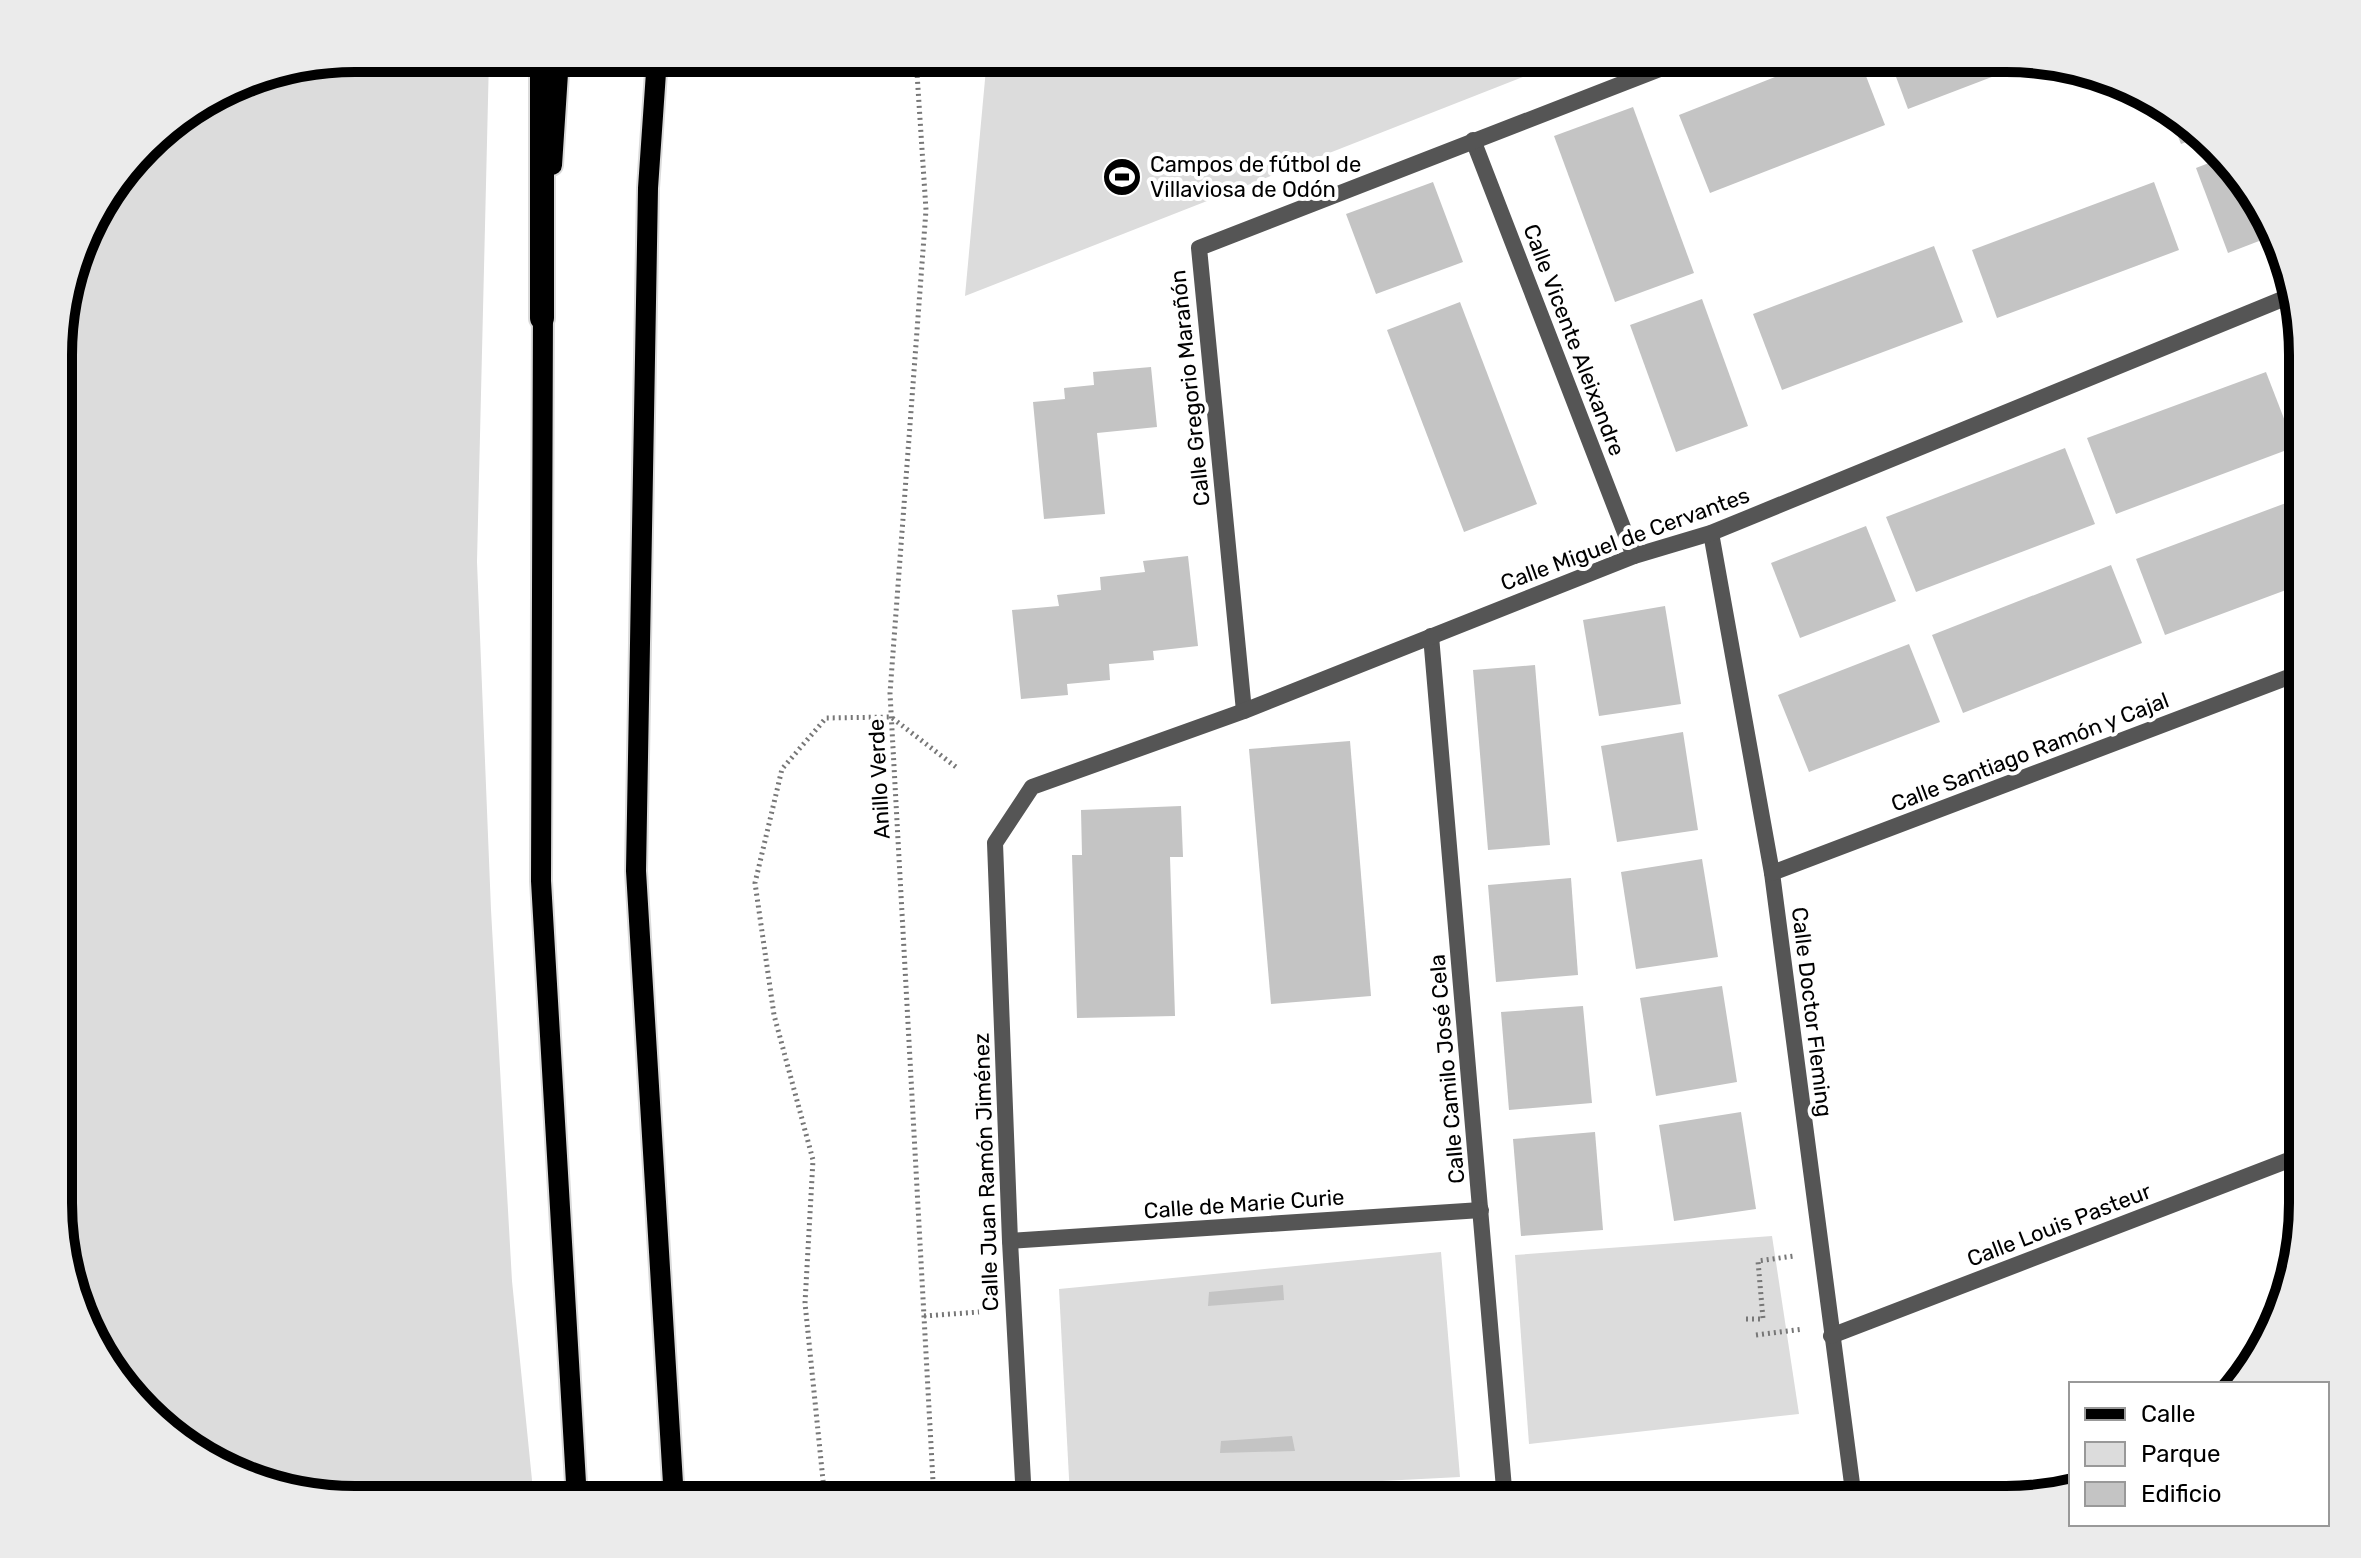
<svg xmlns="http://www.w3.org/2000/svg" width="2361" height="1558" viewBox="0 0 2361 1558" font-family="Rubik,sans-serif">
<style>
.green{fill:#dcdcdc}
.building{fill:#c4c4c4}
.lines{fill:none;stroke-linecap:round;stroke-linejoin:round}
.primary-casing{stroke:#dbdbdb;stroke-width:24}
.highway-casing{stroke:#dbdbdb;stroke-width:28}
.path{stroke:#777;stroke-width:5;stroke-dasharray:2 4;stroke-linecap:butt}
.street{stroke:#555;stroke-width:16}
.primary{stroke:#000;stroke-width:20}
.highway{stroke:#000;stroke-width:24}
.labels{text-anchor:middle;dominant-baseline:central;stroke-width:8;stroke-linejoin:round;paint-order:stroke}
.poi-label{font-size:22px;fill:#000;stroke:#fff;text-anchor:start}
.street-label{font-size:22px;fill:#000;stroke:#fff}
.rim{fill:none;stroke:#000;stroke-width:10}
</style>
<rect width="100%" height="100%" fill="#fff"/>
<g class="green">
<path d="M355 58H489L477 562 491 910 512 1281 534 1500H354L260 1484 190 1450 98 1352 60 1241V317L89 223 159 132 242 80Z"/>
<path d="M987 58H1571L965 296Z"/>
<path d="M1772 1236 1799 1414 1529 1444 1515 1255Z"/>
<path d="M1441 1252 1460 1477 1070 1497 1059 1289Z"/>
</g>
<g class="building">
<path d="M1823 58H1859L1885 125 1710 193 1679 115Z"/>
<path d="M1889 58H2007L2031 62 1908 109Z"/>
<path d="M2166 106 2171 108 2199 137 2181 144Z"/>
<path d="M1633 107 1694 273 1615 302 1554 136Z"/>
<path d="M2219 159 2263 207 2272 236 2228 253 2196 168Z"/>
<path d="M1433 182 1463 262 1376 294 1346 214Z"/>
<path d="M2154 182 2179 250 1997 318 1972 250Z"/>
<path d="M1934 246 1963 322 1782 390 1753 314Z"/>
<path d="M1702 299 1748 426 1676 452 1630 325Z"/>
<path d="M1460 302 1537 504 1464 532 1387 330Z"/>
<path d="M1151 367 1157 427 1097 433 1105 514 1044 519 1033 402 1065 399 1064 388 1094 385 1093 372Z"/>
<path d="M2266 372 2295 447 2116 514 2087 438Z"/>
<path d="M2065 448 2095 524 1916 592 1886 517Z"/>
<path d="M2302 497V584L2165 635 2136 559Z"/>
<path d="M1866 526 1896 601 1800 638 1771 563Z"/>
<path d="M1188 556 1198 646 1153 651 1154 660 1109 664 1110 680 1067 684 1068 695 1021 699 1012 610 1059 606 1057 595 1101 590 1100 577 1145 572 1143 561Z"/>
<path d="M2111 565 2142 643 1963 713 1932 635Z"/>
<path d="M1665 606 1681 704 1599 716 1583 620Z"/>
<path d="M1909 644 1940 722 1809 772 1778 695Z"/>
<path d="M1535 665 1550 845 1488 850 1473 670Z"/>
<path d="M1683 732 1698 830 1617 842 1601 746Z"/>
<path d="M1350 741 1371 996 1271 1004 1249 749Z"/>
<path d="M1181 806 1183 857H1170L1175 1016 1077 1018 1072 855H1082L1081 810Z"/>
<path d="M1702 859 1718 957 1636 969 1621 872Z"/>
<path d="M1571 878 1578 975 1496 982 1488 885Z"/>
<path d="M1722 986 1737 1082 1656 1096 1640 998Z"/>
<path d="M1583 1006 1592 1103 1509 1110 1501 1012Z"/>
<path d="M1741 1112 1756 1209 1674 1221 1659 1125Z"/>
<path d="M1595 1132 1603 1230 1521 1236 1513 1139Z"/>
<path d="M1283 1285 1284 1300 1208 1306 1209 1292Z"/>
<path d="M1292 1436 1295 1451 1220 1453 1221 1441Z"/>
</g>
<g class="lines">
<g class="primary-casing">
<g id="primary">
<path d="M657 58 648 188 636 871 674 1500"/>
<path d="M552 165 559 58"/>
<path d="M543 305 541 881 577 1500"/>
</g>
</g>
<g class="highway-casing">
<path id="highway" d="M542 58V318"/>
</g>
<g class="path">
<path d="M916 58 926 210 890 693 934 1500"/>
<path d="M924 1316 979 1312"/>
<path d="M1746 1319H1763L1758 1261 1794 1256"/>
<path d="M1756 1335 1803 1329"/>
<path d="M825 1500 805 1303 813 1160 774 1015 755 883 782 769 826 718 891 717 956 767"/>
</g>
<g class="street">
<path d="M1473 140 1634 556"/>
<path d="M2286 298 2302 339"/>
<path d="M1711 533 1772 873 1854 1499"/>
<path d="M1431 636 1505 1500"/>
<path d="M1244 711 1199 248 1688 58"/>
<path d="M1772 873 2302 672"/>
<path d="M1010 1241 1481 1210"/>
<path d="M1831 1336 2302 1155"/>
<path d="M1024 1500 1010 1241 995 843 1032 787 1244 711 1634 556 1711 533 2290 296"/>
<path d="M1415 1500 1505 1493"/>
</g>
<use href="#primary" class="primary"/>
<use href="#highway" class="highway"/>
</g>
<defs>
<g id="stadium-disc" transform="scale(2)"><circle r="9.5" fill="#000" stroke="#fff"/><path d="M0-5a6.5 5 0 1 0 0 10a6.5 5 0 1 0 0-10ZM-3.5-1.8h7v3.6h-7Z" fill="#fff"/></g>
</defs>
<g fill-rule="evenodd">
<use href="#stadium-disc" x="1122" y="177"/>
</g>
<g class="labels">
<g class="poi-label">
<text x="1150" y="164">Campos de fútbol de<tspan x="1150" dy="25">Villaviosa de Odón</tspan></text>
</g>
<g class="street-label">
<text transform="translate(1574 340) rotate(69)">Calle Vicente Aleixandre</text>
<text transform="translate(1190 388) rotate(-96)">Calle Gregorio Marañón</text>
<text transform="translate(1625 539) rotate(-20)">Calle Miguel de Cervantes</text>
<text transform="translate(2030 752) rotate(-21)">Calle Santiago Ramón y Cajal</text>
<text transform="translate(879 779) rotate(-93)">Anillo Verde</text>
<text transform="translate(1812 1012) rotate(83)">Calle Doctor Fleming</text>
<text transform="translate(1447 1069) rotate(-95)">Calle Camilo José Cela</text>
<text transform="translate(986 1172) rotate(-92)">Calle Juan Ramón Jiménez</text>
<text transform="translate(1244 1204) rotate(-4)">Calle de Marie Curie</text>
<text transform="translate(2059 1225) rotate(-21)">Calle Louis Pasteur</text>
</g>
</g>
<path d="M0 0H2361V1558H0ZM355 72H2006A283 283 0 0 1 2289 355V1203A283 283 0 0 1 2006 1486H355A283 283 0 0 1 72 1203V355A283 283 0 0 1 355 72Z" fill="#ebebeb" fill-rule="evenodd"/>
<path class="rim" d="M355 72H2006A283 283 0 0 1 2289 355V1203A283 283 0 0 1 2006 1486H355A283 283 0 0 1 72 1203V355A283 283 0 0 1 355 72Z"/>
<rect x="2069" y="1382" width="260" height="144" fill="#ffffff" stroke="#999999" stroke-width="2"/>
<rect x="2085" y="1408" width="40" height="12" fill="#000000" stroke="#999999" stroke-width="2"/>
<text x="2141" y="1422" font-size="24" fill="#000000">Calle</text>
<rect x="2085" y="1442" width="40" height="24" fill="#dcdcdc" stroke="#999999" stroke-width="2"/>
<text x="2141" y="1462" font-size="24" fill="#000000">Parque</text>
<rect x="2085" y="1482" width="40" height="24" fill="#c4c4c4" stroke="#999999" stroke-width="2"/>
<text x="2141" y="1502" font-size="24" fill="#000000">Edificio</text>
</svg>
